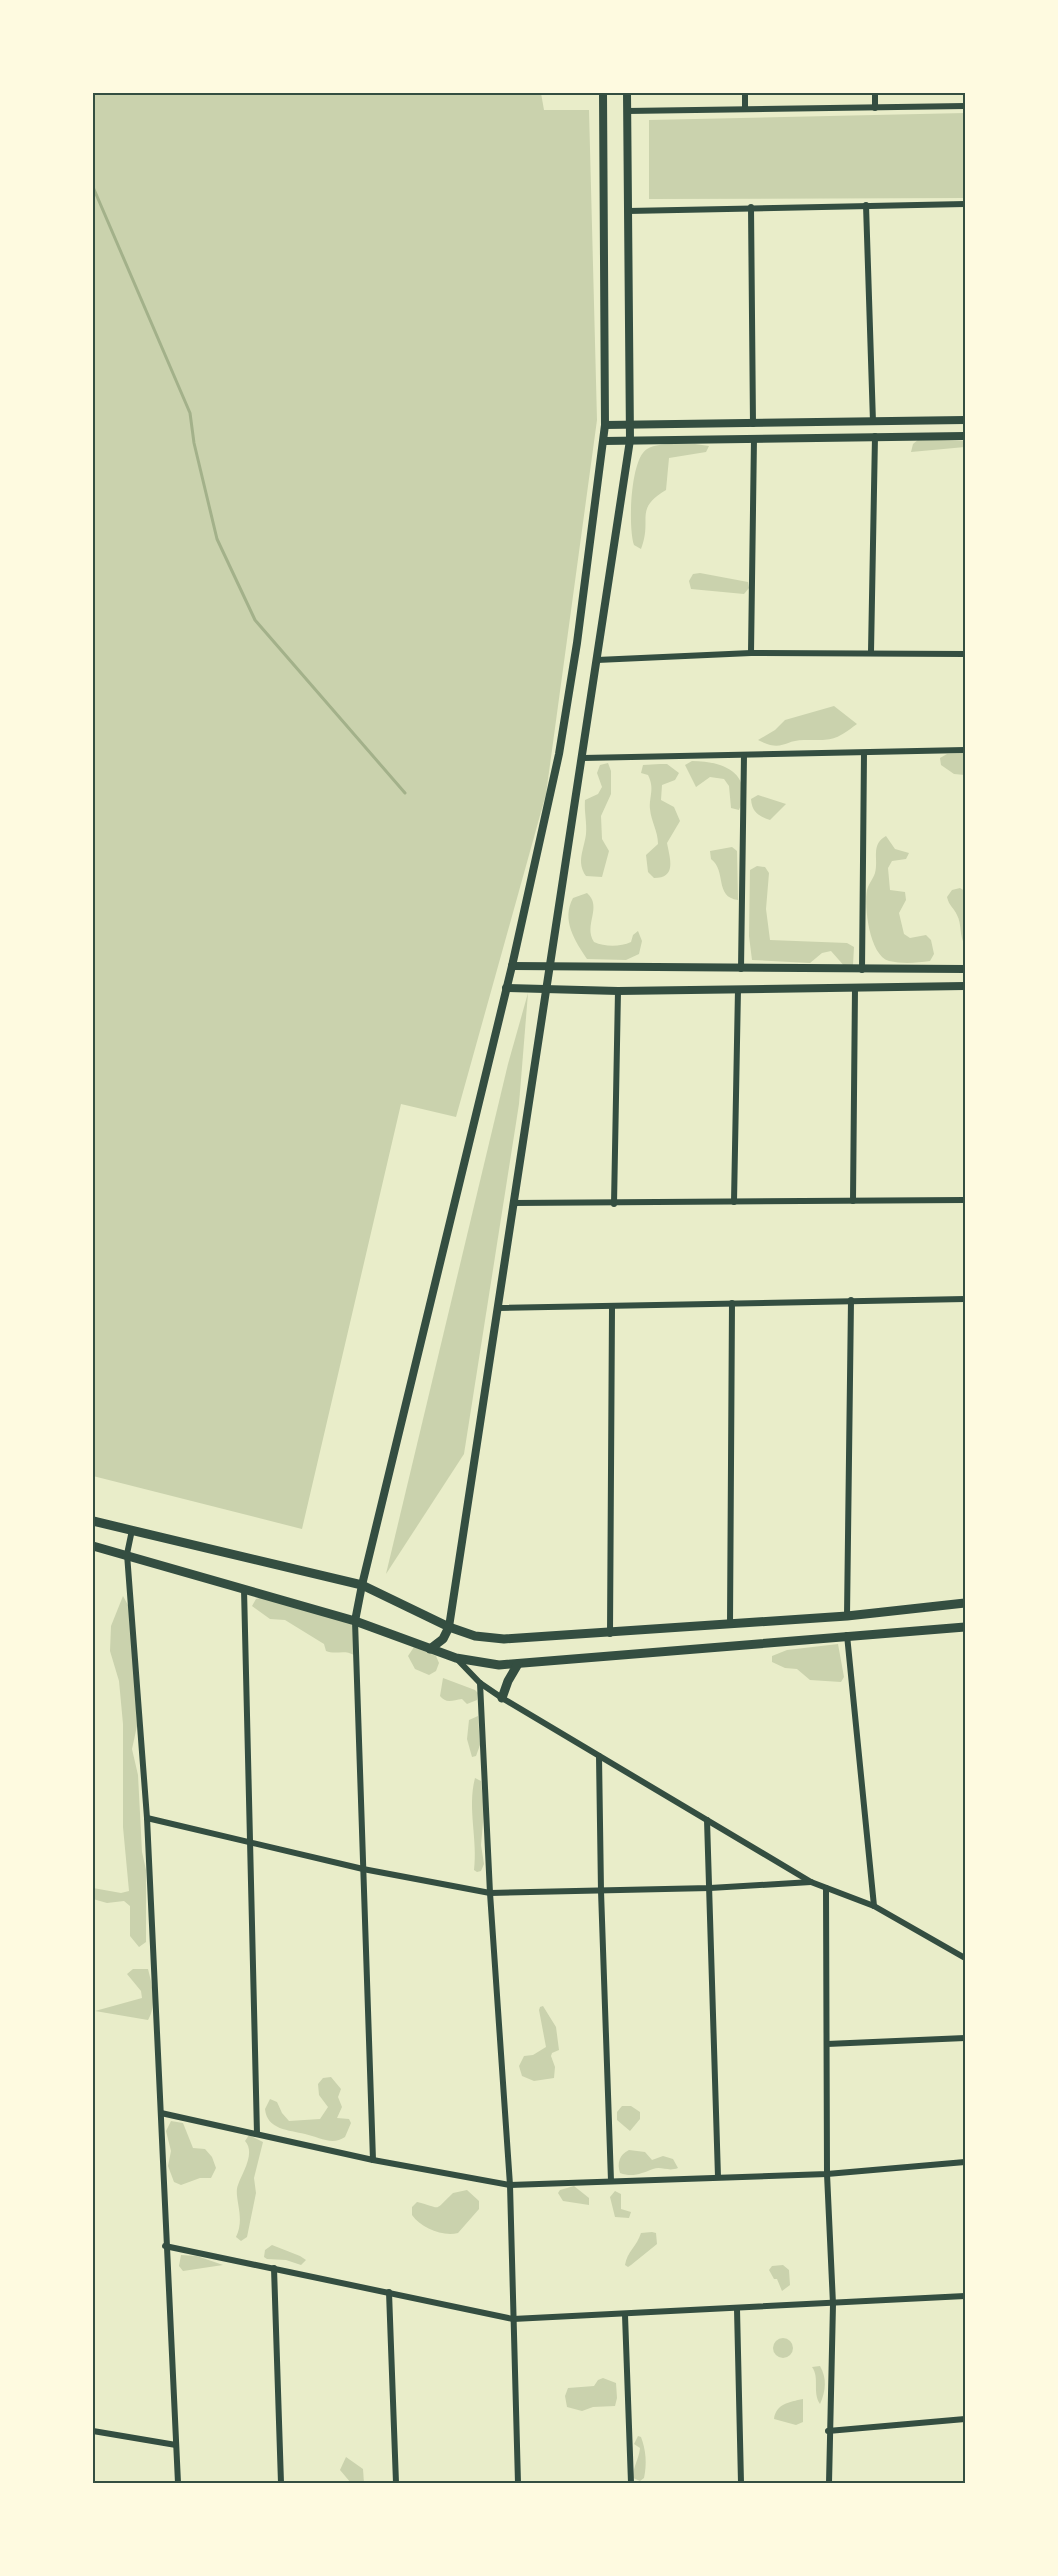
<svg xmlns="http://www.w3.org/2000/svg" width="1058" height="2576" viewBox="0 0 1058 2576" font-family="Roboto,sans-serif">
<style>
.green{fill:#cad2ad}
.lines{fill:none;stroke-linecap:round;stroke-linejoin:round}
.stream{stroke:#a3b18a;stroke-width:3}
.minor{stroke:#344e41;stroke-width:6}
.tertiary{stroke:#344e41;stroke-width:8}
.secondary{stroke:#344e41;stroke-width:9}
.neatline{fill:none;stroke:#344e41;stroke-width:2}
</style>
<rect width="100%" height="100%" fill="#e9edc9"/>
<g class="green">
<path d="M93 93H541L544 110H589L597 420 546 794 456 1117 401 1104 302 1529 93 1476Z"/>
<path d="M965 113V198L649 199V120Z"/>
<path d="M919 439 965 441V447L911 452 913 444Z"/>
<path d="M695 444 709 446 706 452 669 458 666 490C633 510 653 518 641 549L634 545C628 528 630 459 647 449 658 442 682 444 695 444Z"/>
<path d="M700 573 748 582 749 588 744 594 691 589 689 581 693 574Z"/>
<path d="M834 706 857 724C833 742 832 740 804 740 783 740 783 753 758 740L775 730 785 720Z"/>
<path d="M965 753V775L954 774 941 765 940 758 947 754Z"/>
<path d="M692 761C723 761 754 773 739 810L731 808 729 786 724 779 710 777 696 787 685 765Z"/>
<path d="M608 763 611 771V794L601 816 602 839 609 851 602 877 586 876C576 862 584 850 586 834 587 823 584 811 585 800L598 794 602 787 597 773 600 765Z"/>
<path d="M660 764H667L679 773 675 780 662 785 661 800 674 807 680 821 667 843C670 859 677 878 654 878L648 872 646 855 658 844C658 831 651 821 650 809 649 796 655 789 648 775L641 773 643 765Z"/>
<path d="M758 795 786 804 770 820C758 816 752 812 751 799Z"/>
<path d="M886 836 895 849 909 853 906 859 892 861 888 868 890 890 905 892 906 900 899 913 904 934 910 938 926 935 931 940 934 954 930 961C917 963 902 964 889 961 869 955 864 906 867 890 869 883 873 879 875 873 879 859 870 845 886 836Z"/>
<path d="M732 847 737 851 738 900C714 897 727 871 711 859L710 851Z"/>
<path d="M757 866 765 867 769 873 766 909 770 940 847 943 854 947 853 965 846 968 831 951 822 953 810 963 752 960 749 936 750 870Z"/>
<path d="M960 888 965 891V945C959 936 962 924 957 915 954 908 949 906 947 897L952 890Z"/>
<path d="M587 893C603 907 583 925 594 942 605 947 620 947 631 942L633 935 638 931 642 941 639 954 626 960 587 959C575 941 561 920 573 898Z"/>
<path d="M528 993 519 1104 464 1454 386 1574 508 1064Z"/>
<path d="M123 1596 129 1607 135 1678 137 1726 132 1749 138 1775 142 1852 146 1870V1942L139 1947 130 1936V1906L124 1901 107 1903 93 1899V1888L121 1893 129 1891 123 1827V1724L119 1681 110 1651 111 1626Z"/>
<path d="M263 1597 348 1621 353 1626 354 1655C344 1649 336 1655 326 1651L324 1644 285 1620 270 1619 252 1606 256 1599Z"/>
<path d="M838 1644 844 1677 841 1682 810 1680 797 1669 785 1668 772 1662V1656L787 1650Z"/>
<path d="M414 1647 436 1656 439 1663 436 1671 429 1675 415 1669 408 1656Z"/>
<path d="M443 1678 475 1690 478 1693 477 1700 467 1704 462 1699C453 1700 446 1704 440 1696Z"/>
<path d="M478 1716 480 1745 476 1756 472 1757 467 1739 469 1720Z"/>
<path d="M475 1778 481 1781 484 1811 481 1845 484 1864 481 1871 477 1872 474 1870C478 1839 467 1809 475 1778Z"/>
<path d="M133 1969H148C152 1984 157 2006 148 2020L95 2011 142 1998 141 1991 127 1974Z"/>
<path d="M543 2006 556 2027 559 2050 552 2053 551 2056 555 2067 554 2078 534 2081 522 2076 519 2066 524 2056 533 2055 546 2047 539 2010 540 2007Z"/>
<path d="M331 2077 341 2089 338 2097 342 2107 337 2118 349 2119 351 2123 345 2137C332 2146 319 2137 305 2134 289 2130 267 2130 265 2109L270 2099 277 2102 282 2113 289 2121 320 2119 328 2107 319 2095 318 2084 323 2078Z"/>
<path d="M622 2106H631L640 2112V2119L630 2131 617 2120V2112Z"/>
<path d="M171 2121 183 2123 193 2148 205 2149 212 2157 216 2168 211 2178H200L181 2185 174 2182 168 2166 171 2151 166 2131Z"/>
<path d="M249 2135 263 2142 254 2178 256 2193 247 2237 241 2241 236 2237C246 2217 233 2197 238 2185 242 2173 256 2153 245 2141Z"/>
<path d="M629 2150 645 2152 652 2160 663 2156 673 2159 678 2168C668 2172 662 2166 653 2169 642 2173 633 2178 620 2173 617 2163 619 2155 629 2150Z"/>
<path d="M574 2186 589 2198V2205L563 2201 558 2193 560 2190Z"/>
<path d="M467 2190 479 2201V2209L458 2233C443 2237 421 2228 412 2215V2207L417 2202C443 2208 432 2213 453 2193Z"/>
<path d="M615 2191 621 2194V2209L631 2212 629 2218 615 2217 610 2197Z"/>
<path d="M652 2232 656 2233 657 2244 631 2265 628 2267 625 2265C627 2252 637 2246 641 2233Z"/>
<path d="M272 2245 300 2256 306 2260 301 2265 286 2260 267 2259 264 2257 265 2250Z"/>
<path d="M181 2255 197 2256 223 2265 183 2271 179 2266Z"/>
<path d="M783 2265 789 2270 790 2285 782 2291 777 2279H774L769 2270 772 2266Z"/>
<circle cx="783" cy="2348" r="10"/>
<path d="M820 2366C827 2378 826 2391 820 2404 812 2392 820 2378 812 2367Z"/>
<path d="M603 2378 616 2383 617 2398 615 2406 593 2407 582 2411 567 2407 565 2396 568 2388 594 2386 598 2380Z"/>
<path d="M803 2399V2422L796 2425 774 2419C776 2404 789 2402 803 2399Z"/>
<path d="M638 2436 641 2437C646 2450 647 2464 644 2478L640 2481 633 2478C633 2466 639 2459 640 2448L634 2444Z"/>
<path d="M346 2457 363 2469 364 2483H351L340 2470Z"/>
</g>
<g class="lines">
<path class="stream" d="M93 187 190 413 194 443 217 539 255 620 405 793"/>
<g class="minor">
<path d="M745 93V109"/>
<path d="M875 93V108"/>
<path d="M627 111 965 106"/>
<path d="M866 205 873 422"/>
<path d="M751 207 753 424"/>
<path d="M628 211 965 204"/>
<path d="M871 652 875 436"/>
<path d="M751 653 754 438"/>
<path d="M597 660 751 653 965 654"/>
<path d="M583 758 965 750"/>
<path d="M741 969 744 755"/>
<path d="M862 970 864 753"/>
<path d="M853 1201 855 988"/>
<path d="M734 1202 738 989"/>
<path d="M513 1203 965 1200"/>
<path d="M614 1204 618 991"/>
<path d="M499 1308 965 1299"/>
<path d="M132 1530 127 1554 147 1818 178 2483"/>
<path d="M244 1589 257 2134"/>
<path d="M847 1616 851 1300"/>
<path d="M355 1621 373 2160"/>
<path d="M730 1624 732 1303"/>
<path d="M610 1634 612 1308"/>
<path d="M847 1635 874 1906"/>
<path d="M456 1658 480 1683 502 1698 811 1882 874 1906 965 1958"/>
<path d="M480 1683 490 1893 510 2185 518 2483"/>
<path d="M599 1756 601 1891 611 2181"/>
<path d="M147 1818 363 1869 490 1893 710 1888 811 1882"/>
<path d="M707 1820 718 2177"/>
<path d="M826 1888 827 2174 833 2304 829 2483"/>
<path d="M827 2044 965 2038"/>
<path d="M161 2113 373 2160 510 2185 827 2174 965 2162"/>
<path d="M165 2246 513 2319 965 2296"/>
<path d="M274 2268 281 2483"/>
<path d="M389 2292 396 2483"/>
<path d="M737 2309 741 2483"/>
<path d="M625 2315 631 2483"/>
<path d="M93 2431 176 2445"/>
<path d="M828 2431 965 2419"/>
</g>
<g class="tertiary">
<path d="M605 425 965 420"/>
<path d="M604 441 965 436"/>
<path d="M512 966 965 969"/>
<path d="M506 988 618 991 965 986"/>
<path d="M355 1621 362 1585 512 966 559 754 577 643 605 425 603 93"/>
<path d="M449 1627 630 440 627 93"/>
</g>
<g class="secondary">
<path d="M93 1521 362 1585 449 1627 475 1636 504 1639 847 1616 965 1603"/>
<path d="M93 1546 355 1621 456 1658 499 1665 965 1627"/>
<path d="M430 1649 443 1639 449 1627"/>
<path d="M502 1698 508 1681 518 1664"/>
</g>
</g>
<rect width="1058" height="2576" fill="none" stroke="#fefae0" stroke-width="189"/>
<rect x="94" y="94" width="870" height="2388" class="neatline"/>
</svg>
